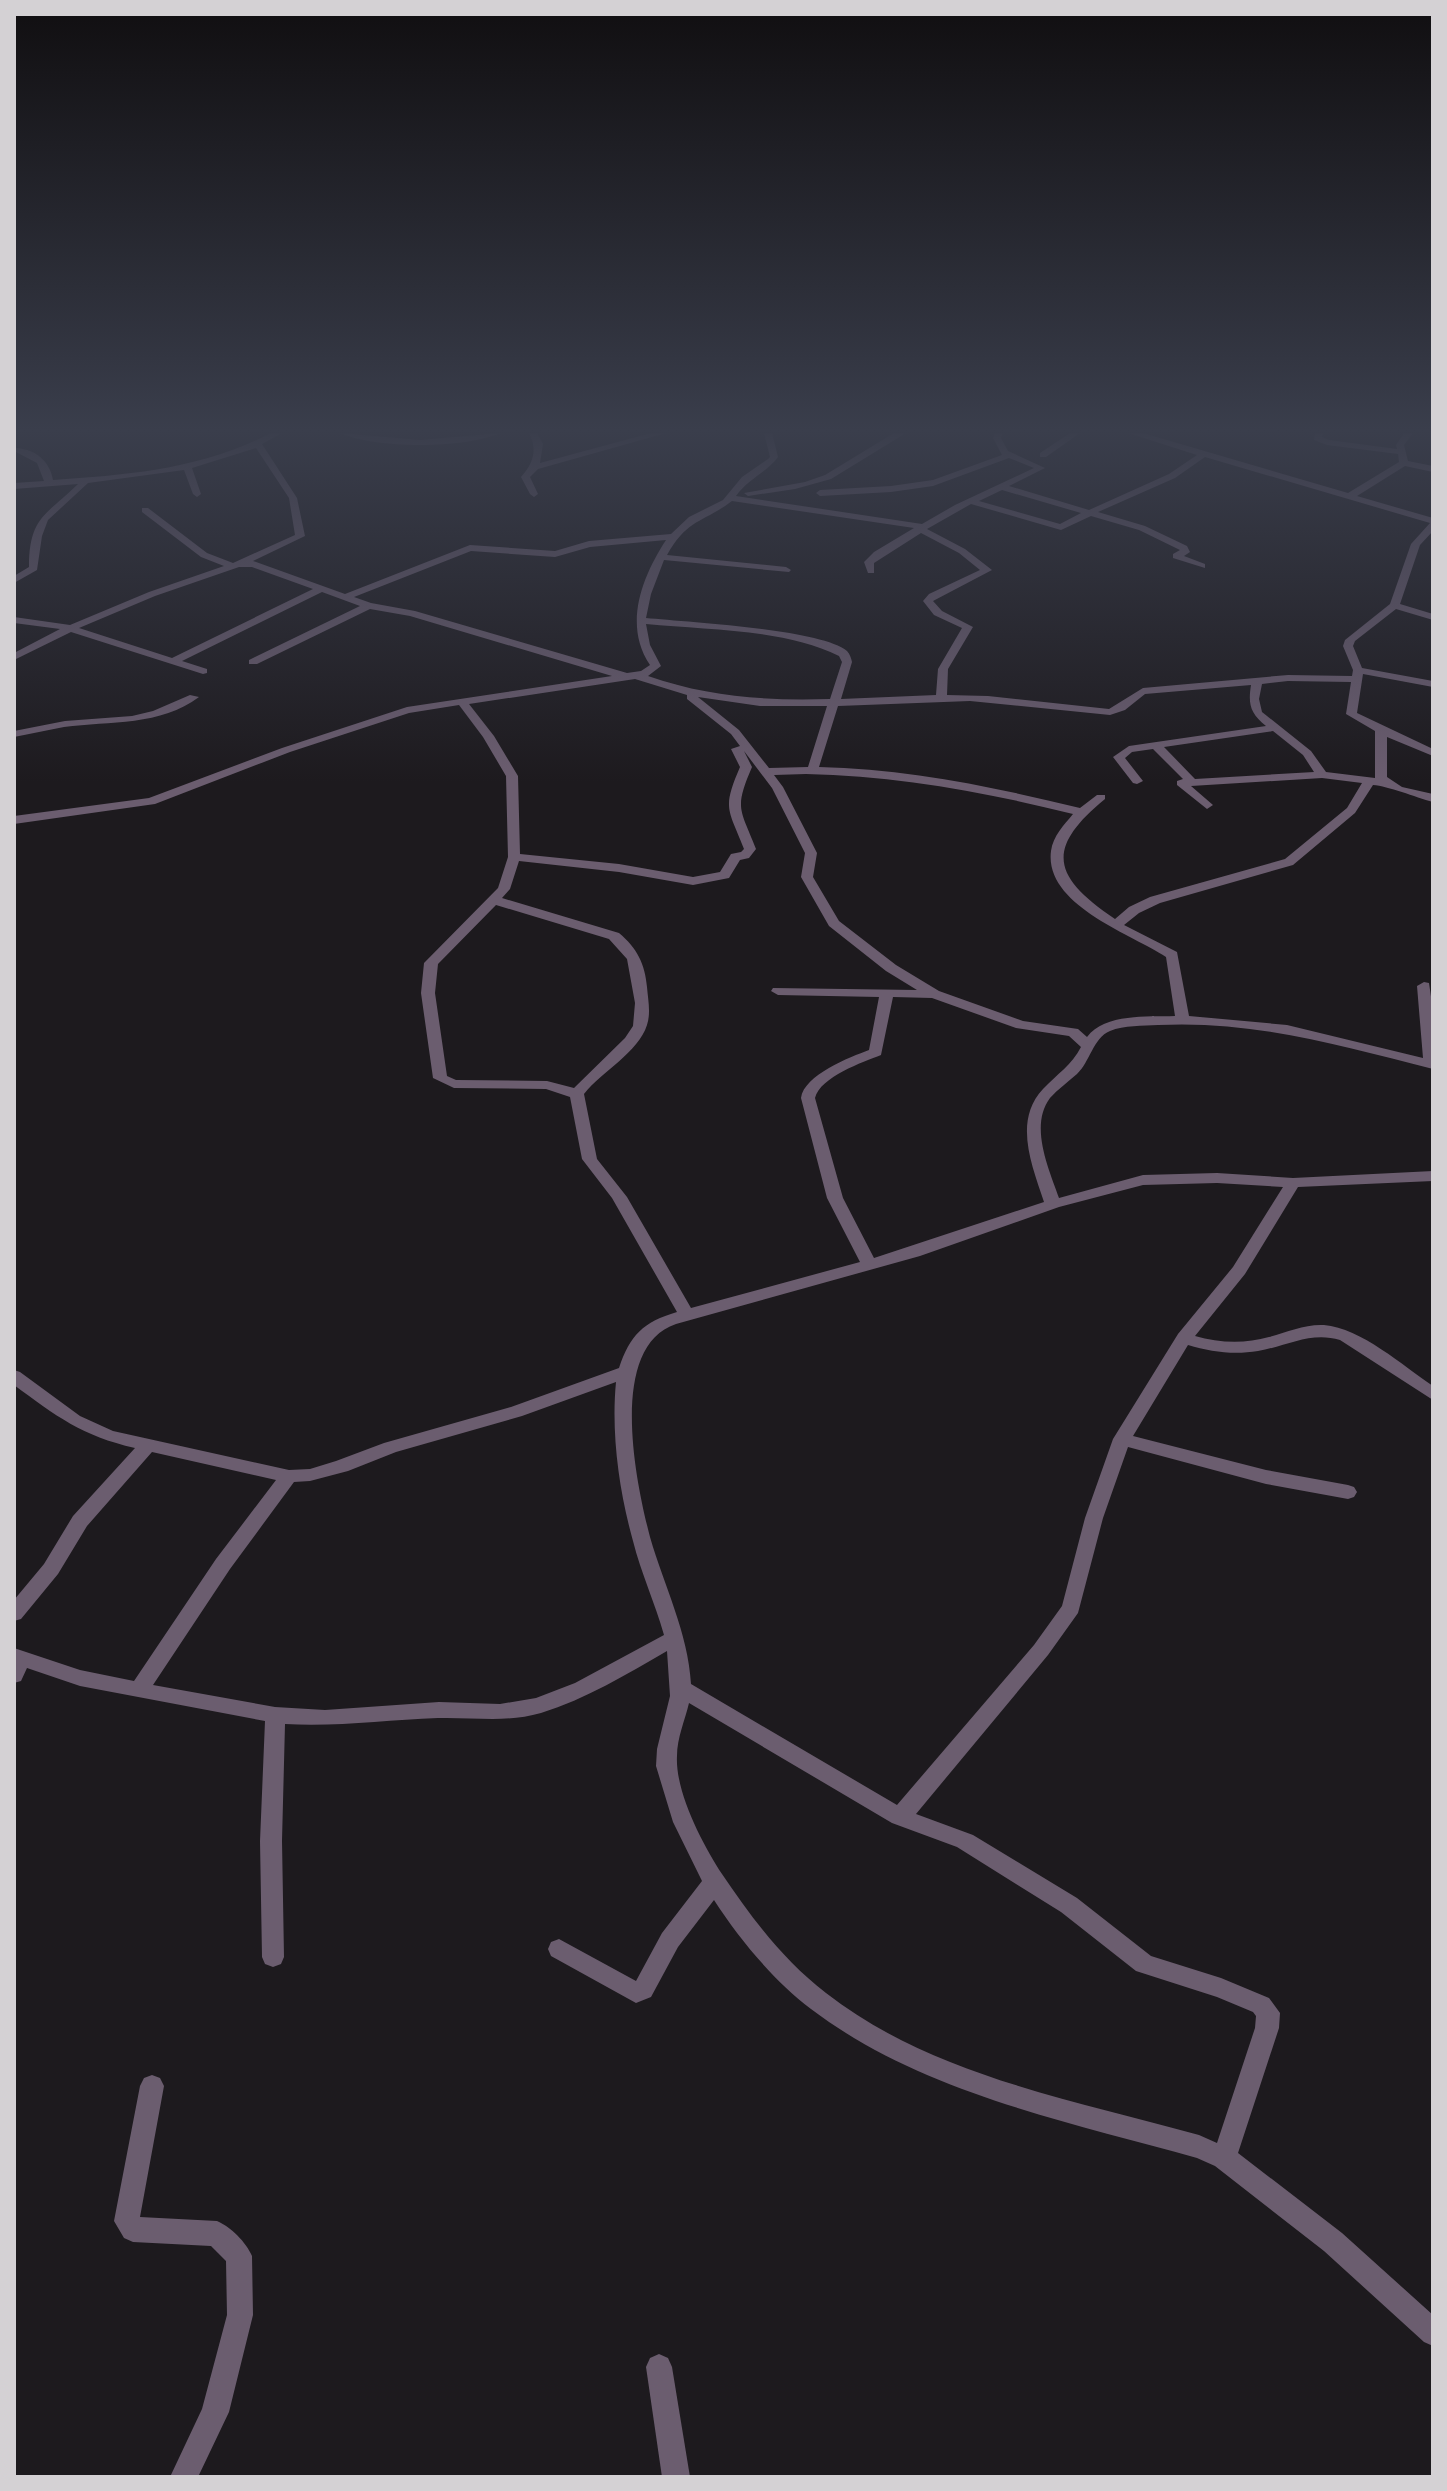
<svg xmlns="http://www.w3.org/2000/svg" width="1447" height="2491" viewBox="0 0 1447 2491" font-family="Roboto,sans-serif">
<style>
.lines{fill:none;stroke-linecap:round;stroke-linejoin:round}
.minor{fill:#6b5d6f;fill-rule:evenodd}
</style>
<rect width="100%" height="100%" fill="#1d1a1e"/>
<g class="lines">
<g class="minor">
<path d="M271 433H282L262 444 297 498 305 536 253 561 345 594 470 545 555 551 589 541 671 534 689 517 723 500 742 477 768 459 770 457 764 433H772L778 457C766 473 748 479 736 496L922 524 955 505 1034 468 1009 458 933 486 891 492 820 496 816 493 820 490 891 486 933 480 1002 455 993 438 995 433H1003L1001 438 1008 451 1045 468 1009 486 1089 510 1169 474 1197 455 1128 433H1143L1348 493 1399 462 1398 454 1327 445 1314 440 1315 433H1323L1322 437 1329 440 1397 449 1396 445 1404 433H1413L1404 445 1408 461 1433 466V472L1405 466 1357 496 1433 518V531L1420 545 1400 604 1433 614V620L1396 609 1355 641 1353 646 1362 668 1433 681V687L1363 674 1357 713 1433 749V756L1387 737V777L1402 787 1433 794V802C1415 797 1388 786 1373 785L1355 813 1293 865 1160 903 1139 913 1124 925 1177 952 1189 1016 1287 1025 1423 1058 1417 986 1424 982 1429 983 1433 1010V1069C1342 1046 1253 1020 1158 1025 1143 1026 1124 1025 1110 1031 1093 1038 1090 1062 1077 1074 1068 1082 1058 1089 1050 1098 1029 1126 1049 1169 1059 1198L1143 1175 1217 1173 1293 1178 1433 1171V1181L1298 1187 1245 1274 1195 1336C1219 1343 1245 1344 1269 1337 1287 1332 1305 1324 1324 1325 1361 1328 1403 1366 1433 1386V1400L1340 1340C1311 1331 1287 1346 1258 1351 1234 1355 1211 1352 1188 1345L1133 1436 1266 1470 1348 1485 1354 1487 1357 1492 1354 1497 1348 1499 1266 1484 1128 1447 1103 1518 1078 1613 1048 1655 916 1814 973 1835 1077 1898 1151 1956 1221 1978 1269 1998 1280 2013 1279 2028 1238 2153 1342 2233 1433 2315V2346L1424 2342 1324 2251 1215 2166 1197 2158C1066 2121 922 2093 811 2009 773 1980 740 1940 714 1900L678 1947 651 1997 636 2003 551 1956 548 1949 551 1942 559 1939 636 1981 662 1933 702 1881 673 1822 656 1766 657 1749 670 1696 667 1651C627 1674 586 1699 541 1713 507 1723 473 1717 438 1718 386 1720 336 1727 285 1724L282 1841 284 1957 281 1964 273 1967 265 1964 262 1957 260 1841 265 1721 80 1686 27 1668 21 1681 14 1683V1648L80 1670 134 1681 216 1559 276 1480 152 1452 87 1526 58 1574 21 1619 14 1621V1600L44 1564 73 1516 135 1448C82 1436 56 1416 14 1385V1370L20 1372 80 1416 113 1431 289 1470 310 1469 336 1461 384 1443 511 1407 619 1368C630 1335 643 1322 677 1312L612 1198 582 1159 570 1097 546 1089 454 1088 433 1078 421 993 424 963 498 888 508 857 506 776 483 737 459 705 409 713 290 752 155 804 14 824V816L149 798 282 748 407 707 612 676 410 616 370 609 257 664H249V660L360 606 322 592 182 661 207 669V673L203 674 71 632 14 660V653L60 629 14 623V617L70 625 149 592 224 566 201 557 142 512V508H148L207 553 233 563 295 535 289 498 256 448 192 468 201 494 197 497 193 494 184 470 88 483 48 520 42 536 37 570 14 583V576L29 567C29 516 47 515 78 484L14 489V483L44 481 37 463 16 452V448C35 449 50 461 53 480 129 475 202 469 271 433ZM1205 457 1430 523 1411 544 1390 604 1345 640 1343 646 1353 670 1352 676 1288 675 1143 688 1109 709 988 696 947 695 948 669 973 627 942 611 933 601 992 570 965 549 927 529 971 504 1061 530 1091 516 1139 530 1180 550 1173 554V558L1205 568V564L1184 556 1190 552 1187 546 1145 526 1098 512 1175 478ZM1002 490 1081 513 1060 524 979 501ZM732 501 914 528 874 552 864 562 868 573H874V563L921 533 959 553 980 570 929 594 923 601 934 615 962 628 938 669 936 695 841 699 852 662C851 658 850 654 847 651 820 629 686 622 646 618L651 594 664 560 789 572 791 570 786 567 667 555C688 518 703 523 732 501ZM666 540C642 577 623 625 650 665L641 671 627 673 415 611 371 603 354 597 471 551 555 557 590 547ZM239 567H252L313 589 172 658 79 628 155 596ZM646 624C707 630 785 629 839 656L842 662 830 699C767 701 708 697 648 676L661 666 650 645ZM635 679 687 695V699L731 734 740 746 731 749 740 767C722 809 728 808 744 849L741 852 731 854 720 872 693 877 619 864 520 854 518 776 494 736 469 704ZM1288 681 1351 682 1346 714 1375 731V778L1326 772 1311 751 1262 712 1259 699 1262 684ZM1251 685C1248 704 1250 713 1266 726L1129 746 1113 757 1133 783 1137 784 1143 781 1125 758 1132 752 1153 749 1183 779 1177 781V785L1207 809 1213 805 1191 786 1322 778 1362 783 1347 808 1285 859 1150 897 1129 907 1115 919C1053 877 1044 849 1105 799V795H1097L1080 808C994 787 908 769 819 767L838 706 970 701 1110 715 1125 710 1145 694ZM698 697 760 706H827L808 767 769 768 739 730ZM1273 731 1303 755 1314 772 1195 779 1164 747ZM744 751 772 788 805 853 801 877 829 926 886 971 917 990 773 988 771 991 778 995 879 997 869 1050C850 1057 804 1075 801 1098L827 1198 860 1262 691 1308 627 1197 597 1159 584 1094C602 1071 638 1053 647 1025 651 1013 648 999 647 987 645 964 637 948 619 933L502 898 510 889 519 861 619 872 693 885 729 878 740 860 749 858 756 849C740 808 734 809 752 767ZM806 774C898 776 985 792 1073 814 1064 825 1053 836 1051 851 1044 905 1131 934 1166 957L1175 1016C1148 1017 1105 1013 1087 1037L1078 1029 1023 1021 939 991 896 965 839 921 813 877 817 853 783 787 774 775ZM496 905 609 939 627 959 635 1003 633 1026 625 1038 574 1088 547 1081 456 1080 447 1076 435 993 438 964ZM893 997 932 998 1016 1028 1069 1036 1081 1047C1072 1065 1057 1074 1043 1089 1013 1121 1032 1165 1044 1202L874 1258 843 1198 815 1098C820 1077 863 1062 881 1055ZM1217 1183 1283 1187 1233 1267 1178 1334 1113 1439 1085 1518 1062 1606 1034 1645 897 1805 691 1684C688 1632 664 1586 650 1537 636 1483 607 1347 676 1324L920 1256 1059 1207 1143 1185ZM616 1382C611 1433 619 1491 633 1541 641 1573 655 1603 664 1635L575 1683 536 1698 500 1704 439 1702 325 1710 275 1707 153 1685 230 1569 294 1482 310 1481 348 1471 396 1452 522 1416ZM689 1703 892 1823 957 1847 1061 1912 1136 1971 1217 1997 1253 2012 1256 2016 1255 2028 1217 2143 1199 2135C1073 2100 931 2075 826 1993 783 1960 751 1917 722 1874 703 1845 675 1792 677 1756 677 1738 685 1720 689 1703Z"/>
<path d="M340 433 420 440 500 433C464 449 376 449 340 433Z"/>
<path d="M529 433H537L543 444 540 463 651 433H666L538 469 530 477 538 494 534 497 530 494 521 477C533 464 538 450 529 433Z"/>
<path d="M894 433H906L831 479 795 489 748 496 744 493 805 482 825 475Z"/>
<path d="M1070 433H1080L1046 457H1040V453Z"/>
<path d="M190 695 199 697C161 726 110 721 64 727 47 730 31 734 14 737V731L65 721 132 716 153 711Z"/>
<path d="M152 2075 160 2078 164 2086 140 2217 217 2221C231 2227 246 2242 252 2256L253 2315 229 2412 198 2477H170L202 2409 227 2315 226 2261 211 2246 133 2242 124 2238 114 2221 140 2086 144 2078Z"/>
<path d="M659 2354 668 2358 672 2367 690 2477H662L646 2367 650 2358Z"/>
</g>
</g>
<linearGradient id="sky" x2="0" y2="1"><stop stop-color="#100e10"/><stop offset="0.55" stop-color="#3a3e4c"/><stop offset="1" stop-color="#3a3e4c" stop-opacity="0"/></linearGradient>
<rect width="1447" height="782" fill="url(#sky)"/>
<rect width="1447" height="2491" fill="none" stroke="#d4d1d4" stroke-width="32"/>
</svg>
